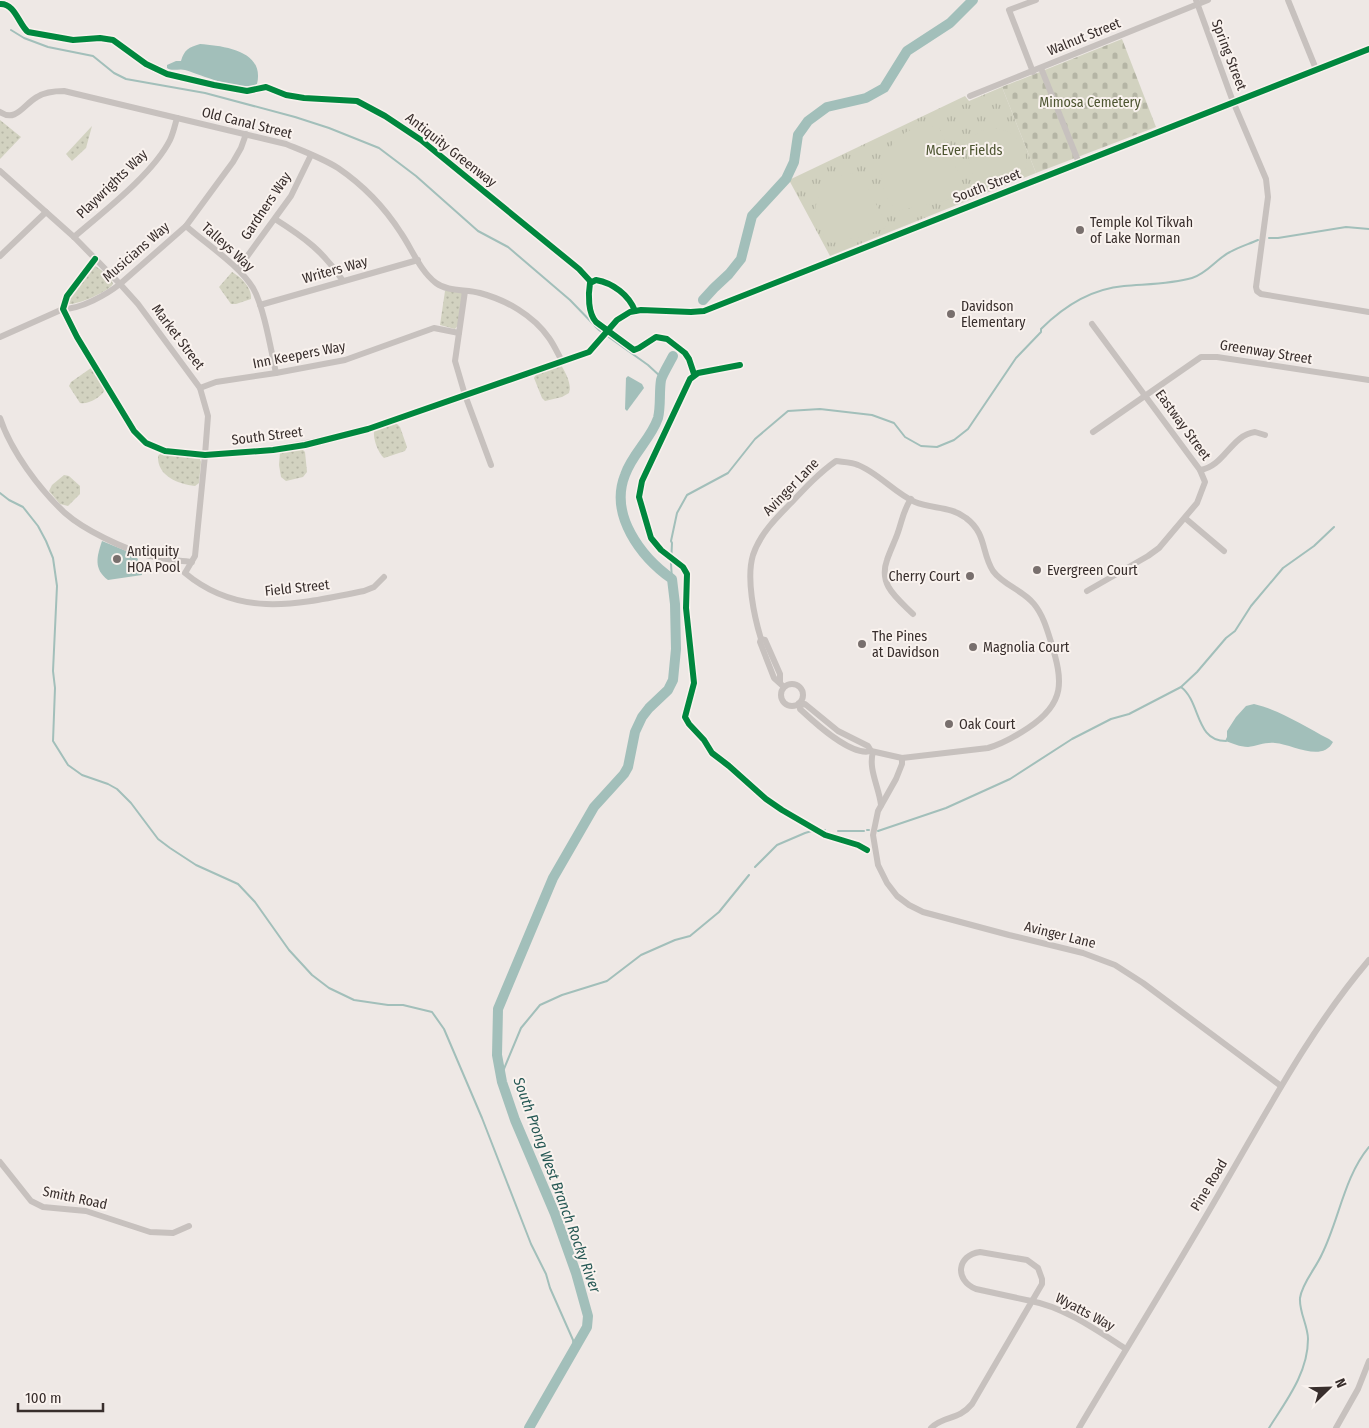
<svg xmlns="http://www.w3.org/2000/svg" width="1369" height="1428" viewBox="0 0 1369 1428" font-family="'Fira Sans Condensed',sans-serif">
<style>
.grass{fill:url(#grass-dots)}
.cemetery{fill:url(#cemetery-stones)}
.park{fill:url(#park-tufts)}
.pitch{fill:#d2d2c0}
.water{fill:#a2bfba}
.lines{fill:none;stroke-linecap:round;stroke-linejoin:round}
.stream{stroke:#a2bfba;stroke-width:2}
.river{stroke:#a2bfba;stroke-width:10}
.minor-tunnel{stroke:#cac3c0;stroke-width:6;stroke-dasharray:6 3;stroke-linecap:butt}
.minor{stroke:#c7c1be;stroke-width:6}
.cycleway-casing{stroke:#f9f2ee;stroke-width:9}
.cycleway{stroke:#00873e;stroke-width:6}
.poi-dot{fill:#786f6d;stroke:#f9f2ee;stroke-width:2}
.labels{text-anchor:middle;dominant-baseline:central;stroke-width:4;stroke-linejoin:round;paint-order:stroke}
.street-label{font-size:14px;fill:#382e2c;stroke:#f9f2ee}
.park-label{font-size:14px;fill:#4d5531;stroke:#f9f2ee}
.poi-label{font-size:14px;fill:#382e2c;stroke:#f9f2ee;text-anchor:start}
.water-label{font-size:15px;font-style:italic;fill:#245753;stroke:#f9f2ee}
</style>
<defs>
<pattern id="grass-dots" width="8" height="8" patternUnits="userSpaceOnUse" patternTransform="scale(1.25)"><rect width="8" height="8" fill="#d2d2c0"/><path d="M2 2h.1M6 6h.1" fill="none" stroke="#b5b5a5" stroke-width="1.8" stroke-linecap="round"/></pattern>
<pattern id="cemetery-stones" width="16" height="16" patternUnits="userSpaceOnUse" patternTransform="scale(1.25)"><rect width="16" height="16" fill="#d2d2c0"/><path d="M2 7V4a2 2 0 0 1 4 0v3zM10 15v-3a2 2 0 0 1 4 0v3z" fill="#b5b5a5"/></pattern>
<pattern id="park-tufts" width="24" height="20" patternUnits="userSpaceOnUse" patternTransform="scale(1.25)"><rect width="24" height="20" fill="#d2d2c0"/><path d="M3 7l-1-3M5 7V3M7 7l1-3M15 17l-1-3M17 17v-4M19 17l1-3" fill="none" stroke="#b5b5a5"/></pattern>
</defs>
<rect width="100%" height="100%" fill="#eee8e5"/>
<g class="grass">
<path d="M0 120 21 137 0 159Z"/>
<path d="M92 126 86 148 72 161 66 154Z"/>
<path d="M94 265C101 270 111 276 113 284 108 292 77 305 69 304V297Z"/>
<path d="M232 272C241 277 252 288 251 299L236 304H231L219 287Z"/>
<path d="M448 289 463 293 458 325 455 329 440 325 445 291Z"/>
<path d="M561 365C566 373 572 385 569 393L562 397 545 401 542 398 534 378 536 374Z"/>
<path d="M91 368 105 390C101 397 88 405 80 403L69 386 71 382Z"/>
<path d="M396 423 400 427 407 447 405 451 384 458C378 453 373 439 374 431Z"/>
<path d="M297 449H302L305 452 307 472 303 477 286 481 281 477 279 465 280 452Z"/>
<path d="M160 454 200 459 201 462 199 483 195 486C178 484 157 476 158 456Z"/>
<path d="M64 475 69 476 80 486V494L68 506 60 504 49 491 52 485Z"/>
</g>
<path class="cemetery" d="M1122 39 1156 127 1036 173 1002 87Z"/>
<path class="park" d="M1002 87 1036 173 830 256 789 180 965 96 969 101Z"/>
<g class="pitch">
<path d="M939 127 965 189 963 195 940 202 897 211C892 204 885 197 883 188 877 163 891 135 916 128 923 126 932 127 939 127Z"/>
<path d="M994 128C1018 132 1030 147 1025 172L1004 182 981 189 977 187 970 165 966 142C975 134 981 129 994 128Z"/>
<path d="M852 173 861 175 886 223 885 228 863 236 831 243C803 218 815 178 852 173Z"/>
</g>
<g class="water">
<path d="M200 44C225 46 265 51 257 84 243 93 201 75 185 70 179 68 173 72 167 68V65L176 61H181C184 50 189 47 200 44Z"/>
<path d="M628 376 642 384 644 388 627 411 625 409 626 378Z"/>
<path d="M102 541 136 555 141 567 142 575 108 580C93 569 97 556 102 541Z"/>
<path d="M1254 704C1280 710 1304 726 1329 739L1333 742C1322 763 1292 744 1275 743 1265 742 1257 746 1248 747 1240 747 1232 743 1225 741L1227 737V731L1236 717 1246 706Z"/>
</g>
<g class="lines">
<g class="stream">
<path d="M11 30 24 38 48 47 93 56 114 73 126 79 205 93 295 117 329 128 379 148 416 176 478 231 508 247 570 300 599 330 648 365 661 377"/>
<path d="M1269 238H1278L1346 227 1369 229"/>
<path d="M0 493 9 500 23 507 38 526 46 541 53 558 57 586 53 671 55 688 53 741 68 765 82 775 108 784 117 789 131 803 158 839 170 848 196 865 238 884 255 902 289 950 312 975 329 988 354 1000 388 1005H403L432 1012 444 1029 482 1118 531 1244 546 1274 550 1288 573 1340 574 1350"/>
<path d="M672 579 671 564 672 543 671 541 677 513 687 495 728 473 755 439 788 411 820 409 872 415 894 423 905 437 921 446 937 447 954 440 968 429 1016 358 1041 332V329C1064 306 1090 289 1124 286 1146 284 1172 284 1192 278 1208 273 1216 259 1230 252 1239 247 1249 244 1258 240"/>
<path d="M1181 687C1201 702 1195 741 1226 741"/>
<path d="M822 830H825"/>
<path d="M867 830H869"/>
<path d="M838 831H864"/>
<path d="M878 831 946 808 1010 779 1072 739 1111 719 1129 714 1181 687 1197 672 1226 638 1235 631 1251 606 1283 568 1314 546 1334 527"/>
<path d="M755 867 777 845 805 833 815 830"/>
<path d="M501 1076 521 1028 540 1005 562 995 607 981 641 955 675 940 690 936 719 912 749 875"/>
<path d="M1269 1428C1286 1401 1308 1373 1308 1339 1308 1326 1299 1312 1300 1298 1302 1283 1316 1268 1322 1254 1339 1220 1344 1177 1369 1147"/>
</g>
<g class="river">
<path d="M703 300 714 288 729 274 741 259 752 216 786 179 794 162 798 135 808 121 827 107 866 98 884 88 907 51 950 23 973 0"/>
<path d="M529 1428 587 1327 588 1316 576 1273 555 1214 515 1120 502 1082 497 1055 498 1009 553 878 594 807 624 774 628 767 635 732 642 717 649 708 668 690 673 680 676 649 675 604 672 579C641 557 609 515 625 475 632 454 651 439 658 418 661 406 659 392 661 380 662 375 670 362 673 356"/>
</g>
<path class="minor-tunnel" d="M595 347 613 325"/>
<g class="minor">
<path d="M1196 0 1232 99 1266 179 1268 197 1256 287 1257 291 1261 294 1369 312"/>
<path d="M1288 0 1316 69"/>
<path d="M1041 68 1079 163"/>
<path d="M1033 72 1009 10 1036 0"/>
<path d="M970 96 1208 0"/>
<path d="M0 112C16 123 24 104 37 97 45 92 54 91 64 91L286 144C303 151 322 158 338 168 363 185 385 208 401 233 412 249 420 271 436 283 448 292 466 289 480 293 506 300 533 315 549 338 554 345 558 354 562 361"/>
<path d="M0 171 74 237 120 284 138 304 200 388 208 416 205 455 195 556 185 573C240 619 299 604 364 591L374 587 384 577"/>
<path d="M275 219C305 238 323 251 343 281"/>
<path d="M186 226C206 244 239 265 253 288 264 307 271 350 276 373"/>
<path d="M74 237C103 212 153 174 170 140 173 134 175 125 177 118"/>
<path d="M0 256 46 212"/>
<path d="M95 259 67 296 63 309 77 337 134 431C138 436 143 442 148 444 175 458 207 455 236 453 283 449 323 441 368 429L567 360 589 352 595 347"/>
<path d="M238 269 291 196 311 155"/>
<path d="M465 291 455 361 465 395 491 465"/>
<path d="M260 305 418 260"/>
<path d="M613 325C637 299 673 317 704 311L1369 49"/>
<path d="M0 337 63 309C81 309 106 295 120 284L186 226 233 162 241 148 246 134"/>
<path d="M200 388 216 382 276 373 345 360 434 328 459 333"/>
<path d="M0 418C11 451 39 489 65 513 84 530 124 549 150 556 163 560 178 560 192 562"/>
<path d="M1093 432 1201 357H1217L1369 380"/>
<path d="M1200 470C1224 467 1231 435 1255 432L1265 435"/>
<path d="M911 499C903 510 902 522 897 535 894 543 890 551 887 560 878 585 897 598 913 614"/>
<path d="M1185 518 1224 551"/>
<path d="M1087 591 1148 556 1159 548 1197 503 1205 482 1200 470 1092 324"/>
<path d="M761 639 765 640 780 674V682"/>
<circle cx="792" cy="695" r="11"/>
<path d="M784 687 774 678 760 642 761 639C754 616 746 578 753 555 760 534 776 518 791 503 805 488 819 473 836 461 843 462 852 462 858 465 877 472 896 494 915 502 932 509 951 506 966 518 987 534 981 552 993 571 1003 585 1023 590 1034 604 1043 615 1047 629 1051 642 1063 681 1066 703 1028 728 1016 736 1002 744 988 748L902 758 871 751C851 757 814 722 800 709L799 703"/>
<path d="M800 705 805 704 838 731 868 746 871 751"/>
<path d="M873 752C868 769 879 787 881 805"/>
<path d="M902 758V764L896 779 878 811 873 835 878 865 887 883 897 896 909 905 923 912 1009 935 1083 953 1115 965 1143 983 1281 1086"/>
<path d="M0 1162 31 1201 43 1207 86 1211 150 1232 173 1233 189 1226"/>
<path d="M931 1428C944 1415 958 1421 972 1404L1042 1284V1279L1038 1268 1027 1260 980 1252C957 1255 954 1280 976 1289L1031 1301C1064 1307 1098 1331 1126 1349"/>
<path d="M1079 1428C1127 1347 1177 1267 1224 1185 1269 1108 1311 1028 1369 960"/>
<path d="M1336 1428 1358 1389 1369 1361"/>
</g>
<g class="cycleway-casing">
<g id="cycleway">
<path d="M0 4C15 3 19 25 28 32L73 40 100 38 113 40 146 64 167 74 214 85 247 91 266 87 286 95 304 98 357 101 385 116 421 140 579 269 591 282"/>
<path d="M95 259 67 296 63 309 77 337 134 431 146 443 165 451 205 455 273 450 305 445 368 429 589 352 617 320 630 312 641 310 691 312 704 311 1369 49"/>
<path d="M635 311C629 295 613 283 596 280L590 283C588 295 588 313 596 322L634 350 639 348 656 337 667 339 685 353 689 359 694 374"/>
<path d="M740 365 698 373 690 379 642 481 639 497 651 538 661 550 683 567 687 574 686 608 694 683 685 717 689 724 704 740 712 753 729 766 766 799 782 810 825 835 858 845 867 850"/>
</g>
</g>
<use href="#cycleway" class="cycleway"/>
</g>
<g class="poi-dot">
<circle cx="1080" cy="230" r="5"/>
<circle cx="951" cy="314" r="5"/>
<circle cx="117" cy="559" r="5"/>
<circle cx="1037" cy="570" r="5"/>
<circle cx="970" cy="576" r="5"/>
<circle cx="862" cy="644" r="5"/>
<circle cx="973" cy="647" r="5"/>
<circle cx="949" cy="724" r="5"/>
</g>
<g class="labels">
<g class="street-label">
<text transform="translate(1084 37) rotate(-22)">Walnut Street</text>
<text transform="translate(1229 55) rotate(69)">Spring Street</text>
<text transform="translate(247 123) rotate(14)">Old Canal Street</text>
<text transform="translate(451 150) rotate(38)">Antiquity Greenway</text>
<text transform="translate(112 184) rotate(-44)">Playwrights Way</text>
<text transform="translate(987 186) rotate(-21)">South Street</text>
<text transform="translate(266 206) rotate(-56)">Gardners Way</text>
<text transform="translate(228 247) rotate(42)">Talleys Way</text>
<text transform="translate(136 252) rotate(-41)">Musicians Way</text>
<text transform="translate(335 270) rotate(-16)">Writers Way</text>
<text transform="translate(178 337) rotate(53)">Market Street</text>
<text transform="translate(1266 352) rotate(9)">Greenway Street</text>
<text transform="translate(299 355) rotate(-11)">Inn Keepers Way</text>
<text transform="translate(1183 425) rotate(54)">Eastway Street</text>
<text transform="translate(267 436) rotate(-7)">South Street</text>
<text transform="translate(791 487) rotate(-46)">Avinger Lane</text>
<text transform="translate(297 588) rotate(-6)">Field Street</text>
<text transform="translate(1060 935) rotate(14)">Avinger Lane</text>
<text transform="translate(1209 1185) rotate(-59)">Pine Road</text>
<text transform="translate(75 1198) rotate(12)">Smith Road</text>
<text transform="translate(1085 1312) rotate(28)">Wyatts Way</text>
</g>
<g class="park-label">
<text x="1090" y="102">Mimosa Cemetery</text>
<text x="964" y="150">McEver Fields</text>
</g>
<g class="poi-label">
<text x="1090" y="222">Temple Kol Tikvah<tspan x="1090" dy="16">of Lake Norman</tspan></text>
<text x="961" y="306">Davidson<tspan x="961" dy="16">Elementary</tspan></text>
<text x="127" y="551">Antiquity<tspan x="127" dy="16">HOA Pool</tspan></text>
<text x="1047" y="570">Evergreen Court</text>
<text x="960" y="576" text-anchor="end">Cherry Court</text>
<text x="872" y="636">The Pines<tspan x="872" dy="16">at Davidson</tspan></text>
<text x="983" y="647">Magnolia Court</text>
<text x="959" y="724">Oak Court</text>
</g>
<g class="water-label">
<text transform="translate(557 1185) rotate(70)">South Prong West Branch Rocky River</text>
</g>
</g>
<g transform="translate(1329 1388) rotate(67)" stroke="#f9f2ee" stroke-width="4" paint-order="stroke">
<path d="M0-4L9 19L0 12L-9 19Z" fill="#382e2c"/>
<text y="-8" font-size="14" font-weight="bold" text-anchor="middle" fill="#382e2c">N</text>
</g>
<path d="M18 1403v8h85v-8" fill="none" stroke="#382e2c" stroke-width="2.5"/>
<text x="25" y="1403" font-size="15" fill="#382e2c" stroke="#f9f2ee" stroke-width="4" paint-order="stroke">100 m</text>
</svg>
